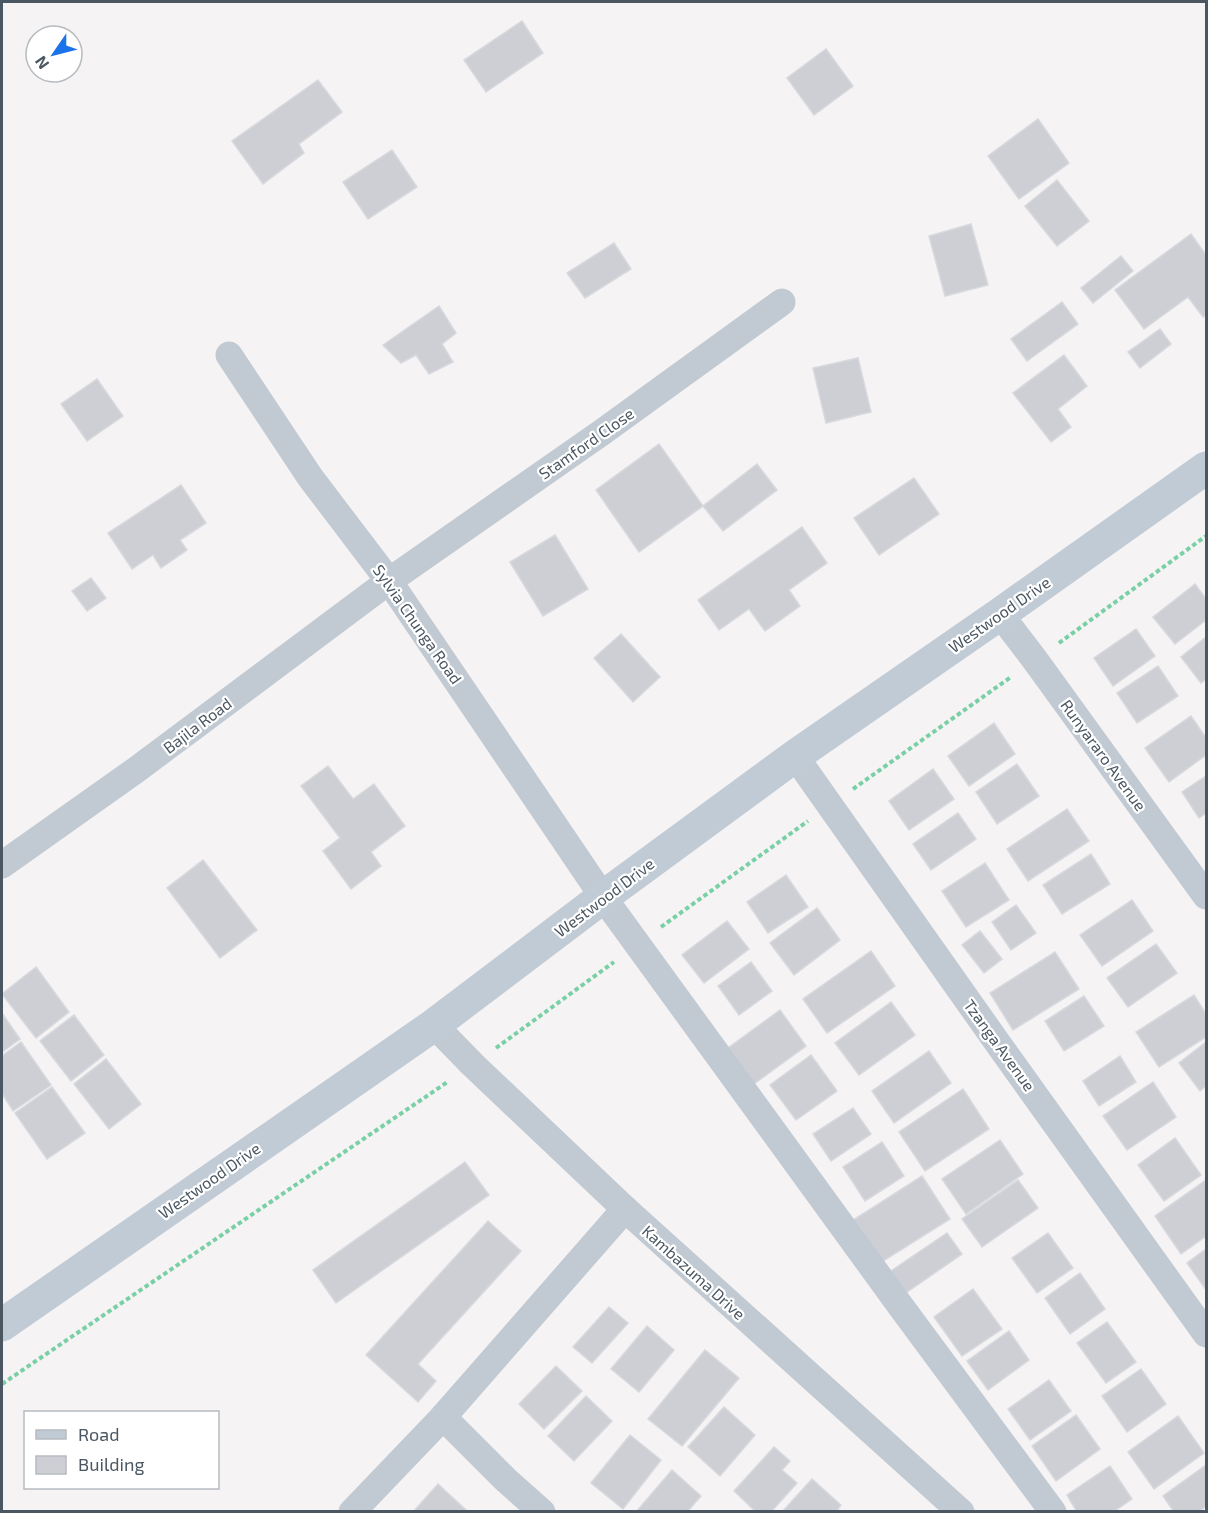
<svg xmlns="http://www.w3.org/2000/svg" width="1208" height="1513" viewBox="0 0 1208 1513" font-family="'Exo 2',sans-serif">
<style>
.building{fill:#cdcfd5;stroke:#d7d9de;stroke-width:1.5}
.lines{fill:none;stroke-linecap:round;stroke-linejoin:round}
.path{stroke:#7ad0a6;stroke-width:4;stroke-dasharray:4.5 3;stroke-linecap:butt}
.street{stroke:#c1cad2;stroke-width:27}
.secondary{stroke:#c1cbd6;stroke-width:33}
.labels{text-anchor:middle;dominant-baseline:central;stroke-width:4.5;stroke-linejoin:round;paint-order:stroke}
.street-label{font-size:16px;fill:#4a5661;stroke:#fff}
</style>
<rect width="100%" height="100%" fill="#f5f3f3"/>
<g class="building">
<path d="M522 21 543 53 486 92 464 60Z"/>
<path d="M826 49 853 86 814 115 787 78Z"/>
<path d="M318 80 342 112 299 144 304 153 263 184 232 141Z"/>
<path d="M1038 119 1069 163 1019 199 988 156Z"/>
<path d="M392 150 417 187 368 219 343 182Z"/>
<path d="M1057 180 1089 221 1057 246 1025 206Z"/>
<path d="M971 224 988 285 945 296 929 236Z"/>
<path d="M1191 234 1206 255V315L1203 317 1188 297 1144 329 1115 290Z"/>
<path d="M614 243 631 269 585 298 567 273Z"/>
<path d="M1121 256 1133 271 1093 303 1081 288Z"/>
<path d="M1062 302 1078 324 1027 361 1011 339Z"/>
<path d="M439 306 456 333 442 344 453 362 429 374 416 355 401 363 383 345Z"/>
<path d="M1160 329 1171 344 1140 368 1128 352Z"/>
<path d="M1064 355 1087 386 1058 409 1071 427 1051 442 1013 393Z"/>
<path d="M858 358 871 412 826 423 813 368Z"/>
<path d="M97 379 123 416 87 441 61 404Z"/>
<path d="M659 444 703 506 639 552 596 490Z"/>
<path d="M757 464 777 490 723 531 703 506Z"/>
<path d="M914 478 939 514 879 555 854 518Z"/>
<path d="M181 485 206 523 180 540 187 550 161 568 153 555 132 569 108 533Z"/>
<path d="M802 527 827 563 789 590 800 606 765 631 749 609 719 630 698 600Z"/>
<path d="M555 535 588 589 543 616 510 562Z"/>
<path d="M91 578 106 598 87 611 72 591Z"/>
<path d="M1195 584 1206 599V620L1175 644 1153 617Z"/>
<path d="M1136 629 1155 656 1113 686 1094 658Z"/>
<path d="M621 634 660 677 633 702 594 658Z"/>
<path d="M1206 637V679L1201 683 1181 657Z"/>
<path d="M1158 666 1178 696 1137 723 1117 693Z"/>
<path d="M1191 716 1206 738V755L1169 782 1145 748Z"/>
<path d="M994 723 1015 754 969 786 948 756Z"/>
<path d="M1017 764 1039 796 997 824 976 792Z"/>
<path d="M328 766 353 799 374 784 405 826 371 852 381 866 351 889 323 851 340 838 301 786Z"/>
<path d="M933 769 954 799 909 830 889 801Z"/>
<path d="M1206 776V813L1199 818 1182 792Z"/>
<path d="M1067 809 1089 841 1028 881 1007 849Z"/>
<path d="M958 813 976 839 931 870 913 844Z"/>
<path d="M1091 854 1110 884 1062 914 1043 885Z"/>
<path d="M203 860 257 930 220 958 167 888Z"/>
<path d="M985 863 1009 900 966 927 942 891Z"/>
<path d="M786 875 808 907 768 933 747 902Z"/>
<path d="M1132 900 1153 931 1102 966 1080 935Z"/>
<path d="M1016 905 1036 933 1011 950 992 922Z"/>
<path d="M817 908 840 940 794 975 770 943Z"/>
<path d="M727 921 749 949 704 983 682 955Z"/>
<path d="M980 931 1002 959 984 973 962 945Z"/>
<path d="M1156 944 1177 973 1128 1007 1107 978Z"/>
<path d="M871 951 895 986 827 1033 803 999Z"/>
<path d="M1055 952 1079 989 1013 1030 990 993Z"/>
<path d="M751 962 772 991 739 1015 718 986Z"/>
<path d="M36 967 69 1012 36 1038 2 994Z"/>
<path d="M1194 995 1206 1014V1037L1159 1067 1136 1032Z"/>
<path d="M1084 996 1104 1026 1064 1051 1045 1021Z"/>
<path d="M891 1002 915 1035 859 1075 835 1043Z"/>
<path d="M780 1010 806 1046 754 1084 728 1048Z"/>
<path d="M2 1013 20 1039 2 1052Z"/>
<path d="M74 1015 104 1055 71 1081 40 1041Z"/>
<path d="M21 1042 51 1085 13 1111 2 1093V1056Z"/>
<path d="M1206 1042V1086L1200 1091 1179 1063Z"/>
<path d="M929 1051 951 1083 894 1123 872 1091Z"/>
<path d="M811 1055 837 1091 796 1120 770 1085Z"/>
<path d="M1120 1056 1136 1082 1099 1106 1083 1081Z"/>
<path d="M106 1059 141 1104 109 1129 74 1084Z"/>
<path d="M1153 1082 1176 1117 1127 1150 1103 1116Z"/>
<path d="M52 1087 85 1133 47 1159 15 1113Z"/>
<path d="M963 1089 989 1129 925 1171 899 1132Z"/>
<path d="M853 1108 871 1134 831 1161 813 1134Z"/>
<path d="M1175 1138 1201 1175 1164 1201 1138 1165Z"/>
<path d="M1000 1140 1023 1174 966 1214 942 1179Z"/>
<path d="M882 1142 904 1176 865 1201 843 1167Z"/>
<path d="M465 1162 489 1195 336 1303 313 1270Z"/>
<path d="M922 1176 950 1219 880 1263 847 1224Z"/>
<path d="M1018 1180 1038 1208 982 1247 962 1219Z"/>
<path d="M1206 1180V1236L1181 1254 1155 1216Z"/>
<path d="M488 1221 521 1251 418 1364 436 1381 418 1402 366 1355Z"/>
<path d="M947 1233 962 1254 900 1297 885 1275Z"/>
<path d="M1048 1233 1073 1268 1037 1293 1012 1258Z"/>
<path d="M1206 1249V1290L1187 1263Z"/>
<path d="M1080 1273 1105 1309 1070 1334 1045 1298Z"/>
<path d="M973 1289 1002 1329 962 1356 934 1317Z"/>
<path d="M609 1307 628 1323 592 1363 573 1347Z"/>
<path d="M1107 1322 1136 1362 1106 1383 1077 1343Z"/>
<path d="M647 1326 674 1350 639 1392 611 1369Z"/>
<path d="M1009 1331 1029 1360 988 1390 967 1361Z"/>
<path d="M705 1350 739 1378 682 1446 648 1419Z"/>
<path d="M556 1366 582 1391 544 1429 519 1404Z"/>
<path d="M1141 1369 1166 1404 1127 1432 1102 1396Z"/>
<path d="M1049 1380 1071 1411 1030 1440 1008 1409Z"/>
<path d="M586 1396 612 1421 574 1461 548 1436Z"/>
<path d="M724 1407 755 1435 720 1476 688 1447Z"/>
<path d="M1076 1415 1100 1449 1056 1481 1032 1446Z"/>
<path d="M1178 1416 1204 1453 1154 1489 1128 1452Z"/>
<path d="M630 1435 661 1460 623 1509 591 1483Z"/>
<path d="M774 1447 790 1461 782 1470 797 1483 771 1512H756L734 1491Z"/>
<path d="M1206 1465V1506L1199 1512H1174L1163 1496Z"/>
<path d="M1110 1466 1132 1499 1113 1512H1077L1067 1495Z"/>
<path d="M672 1470 701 1496 687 1512H636Z"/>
<path d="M812 1479 841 1505 836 1512H782Z"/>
<path d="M438 1484 466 1510 465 1512H413Z"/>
</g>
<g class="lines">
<g class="path">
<path d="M1059 643 1206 536"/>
<path d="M853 789 1011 677"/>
<path d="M661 927 808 821"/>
<path d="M496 1048 614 962"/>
<path d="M2 1384 449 1081"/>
</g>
<g class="street">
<path d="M229 355 310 477 389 581 603 897 899 1304 1053 1512"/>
<path d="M1000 614 1035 660 1206 896"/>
<path d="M795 756 999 1045 1206 1334"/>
<path d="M2 865 136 770 389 581 601 433 782 302"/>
<path d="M434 1025 473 1065 625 1209 961 1512"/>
<path d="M443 1417 506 1480 542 1512"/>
<path d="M352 1512 443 1417 625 1209"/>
</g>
<path class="secondary" d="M2 1325 434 1025 603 897 795 756 1000 614 1206 468"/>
</g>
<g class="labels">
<g class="street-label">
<text transform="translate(586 443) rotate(-35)">Stamford Close</text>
<text transform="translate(999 614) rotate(-35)">Westwood Drive</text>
<text transform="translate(418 624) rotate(55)">Sylvia Chunga Road</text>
<text transform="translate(197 725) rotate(-37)">Bajila Road</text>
<text transform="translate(1104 755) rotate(54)">Runyararo Avenue</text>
<text transform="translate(604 897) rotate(-37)">Westwood Drive</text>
<text transform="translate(1000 1045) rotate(54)">Tzanga Avenue</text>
<text transform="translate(209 1180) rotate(-35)">Westwood Drive</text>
<text transform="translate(694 1272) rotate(42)">Kambazuma Drive</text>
</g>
</g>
<rect width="1208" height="1513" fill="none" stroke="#4a5661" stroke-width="6"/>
<rect x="24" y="1411" width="195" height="78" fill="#ffffff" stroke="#b7bbc0" stroke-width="1.5"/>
<rect x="36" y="1430" width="30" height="9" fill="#c1cbd6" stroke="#b7bbc0" stroke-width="1.5"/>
<text x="78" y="1441" font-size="18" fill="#4a5661">Road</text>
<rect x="36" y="1456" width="30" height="18" fill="#cdcfd5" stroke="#b7bbc0" stroke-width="1.5"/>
<text x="78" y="1471" font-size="18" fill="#4a5661">Building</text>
<g transform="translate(54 54) rotate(235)"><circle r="28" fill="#ffffff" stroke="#b7bbc0" stroke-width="1.5"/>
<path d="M0-4.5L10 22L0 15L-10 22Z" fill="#1a73e8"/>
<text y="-9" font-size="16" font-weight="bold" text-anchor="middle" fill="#4a5661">N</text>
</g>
</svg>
